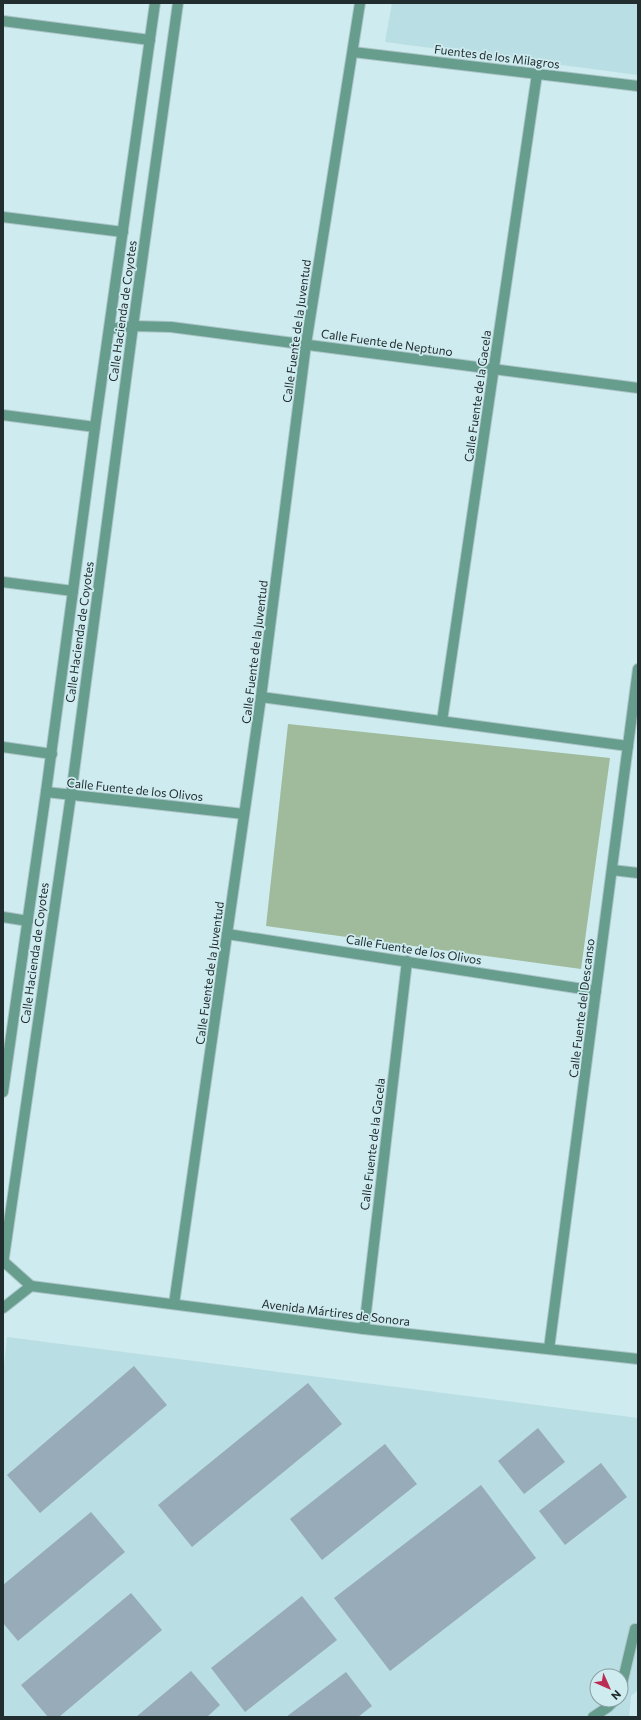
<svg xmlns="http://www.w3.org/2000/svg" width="641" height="1720" viewBox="0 0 641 1720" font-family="Commissioner,sans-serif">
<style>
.built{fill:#b9dee3;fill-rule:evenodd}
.green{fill:#a0bb9c}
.building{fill:#97abb9}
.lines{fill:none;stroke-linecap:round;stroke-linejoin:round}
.service-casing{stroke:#acc5c9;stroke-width:12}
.minor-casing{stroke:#acc5c9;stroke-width:12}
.service{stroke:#679d8d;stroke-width:10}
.minor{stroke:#679d8d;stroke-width:10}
.labels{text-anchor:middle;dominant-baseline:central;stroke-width:3.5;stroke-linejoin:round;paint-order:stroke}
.street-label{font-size:12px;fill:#222d2f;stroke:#ceebef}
</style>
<rect width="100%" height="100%" fill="#ceebef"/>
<g class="built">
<path d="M392 3H638V75L385 42Z"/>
<path d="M7 1337 638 1418V1690L631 1696 629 1717H3V1374ZM597 1676H621V1700H597Z"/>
</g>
<path class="green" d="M288 724 610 758 581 969 266 926Z"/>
<g class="building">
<path d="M134 1366 167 1405 40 1513 7 1475Z"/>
<path d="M308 1383 342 1424 192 1547 158 1505Z"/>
<path d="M538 1428 565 1462 524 1494 498 1461Z"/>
<path d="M385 1444 417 1484 322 1560 290 1519Z"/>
<path d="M601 1463 627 1497 565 1545 539 1511Z"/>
<path d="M481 1485 536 1558 390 1671 334 1598Z"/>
<path d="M91 1512 125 1552 18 1641 3 1623V1585Z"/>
<path d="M131 1593 162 1630 59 1717H48L21 1685Z"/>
<path d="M302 1596 337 1640 245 1712 211 1668Z"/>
<path d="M191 1671 220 1705 207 1717H136Z"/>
<path d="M346 1672 372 1706 358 1717H286Z"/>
</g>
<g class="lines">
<g class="service-casing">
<g id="service">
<path d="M621 1688 635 1629H638"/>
<path d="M593 1717 608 1707 615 1700"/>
</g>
</g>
<g class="minor-casing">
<g id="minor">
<path d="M3 21 150 40"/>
<path d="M353 52 638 86"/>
<path d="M3 217 123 232"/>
<path d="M109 329 133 326 171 327 638 388"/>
<path d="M3 415 95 427"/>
<path d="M3 582 73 591"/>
<path d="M261 697 628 746"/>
<path d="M442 721 537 74"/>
<path d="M3 747 52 754"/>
<path d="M46 792 244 814"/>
<path d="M612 870 638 873"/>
<path d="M3 917 28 921"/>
<path d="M227 934 596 991"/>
<path d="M3 1092 46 792 95 427 155 3"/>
<path d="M3 1261 31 1286 364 1329 638 1359"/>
<path d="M3 1264 71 795 133 326 178 3"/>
<path d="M174 1304 261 697 306 344 360 3"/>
<path d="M3 1308 31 1286"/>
<path d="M364 1329 407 961"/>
<path d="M549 1349 638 669"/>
</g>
</g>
<use href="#service" class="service"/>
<use href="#minor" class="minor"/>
</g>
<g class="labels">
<g class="street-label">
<text transform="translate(497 56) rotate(7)">Fuentes de los Milagros</text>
<text transform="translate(122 311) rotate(-82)">Calle Hacienda de Coyotes</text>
<text transform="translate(296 331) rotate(-82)">Calle Fuente de la Juventud</text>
<text transform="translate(387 342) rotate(8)">Calle Fuente de Neptuno</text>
<text transform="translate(477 396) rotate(-82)">Calle Fuente de la Gacela</text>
<text transform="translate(79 632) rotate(-82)">Calle Hacienda de Coyotes</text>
<text transform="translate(254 652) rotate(-83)">Calle Fuente de la Juventud</text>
<text transform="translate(135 789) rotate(6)">Calle Fuente de los Olivos</text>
<text transform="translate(414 949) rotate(9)">Calle Fuente de los Olivos</text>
<text transform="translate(34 953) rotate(-82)">Calle Hacienda de Coyotes</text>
<text transform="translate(209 973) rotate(-82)">Calle Fuente de la Juventud</text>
<text transform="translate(581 1008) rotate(-83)">Calle Fuente del Descanso</text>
<text transform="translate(372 1144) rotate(-83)">Calle Fuente de la Gacela</text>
<text transform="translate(336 1312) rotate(7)">Avenida Mártires de Sonora</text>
</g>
</g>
<rect width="641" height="1720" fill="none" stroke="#222d2f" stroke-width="8"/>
<g transform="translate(609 1688) rotate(135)"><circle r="19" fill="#ceebef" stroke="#899fa2"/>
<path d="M0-3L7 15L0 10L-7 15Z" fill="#bc2c52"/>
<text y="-6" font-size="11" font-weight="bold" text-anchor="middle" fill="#222d2f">N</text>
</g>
</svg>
